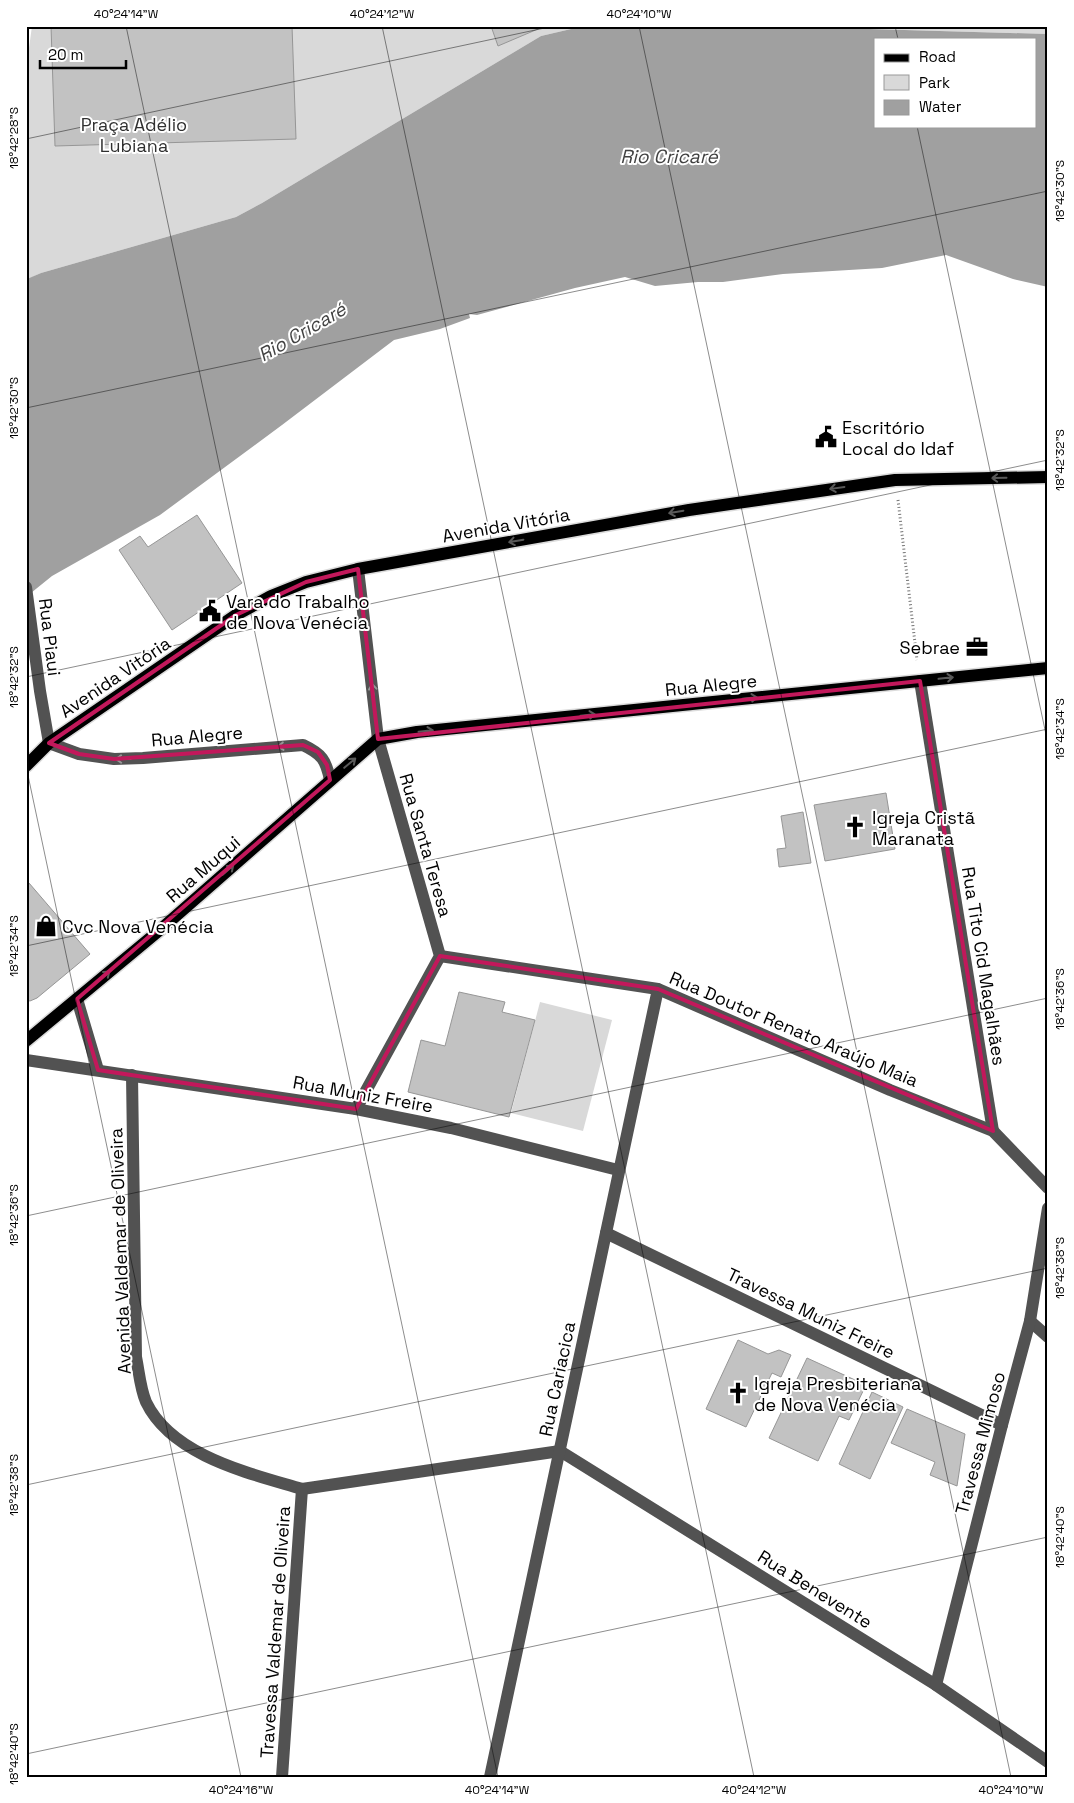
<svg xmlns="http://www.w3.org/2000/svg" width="1074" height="1803" viewBox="0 0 1074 1803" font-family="'Space Grotesk',sans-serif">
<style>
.green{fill:#d9d9d9}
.water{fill:#a0a0a0;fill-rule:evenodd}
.building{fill:#c2c2c2;stroke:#969696}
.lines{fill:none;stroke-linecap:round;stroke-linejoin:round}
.major-casing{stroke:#dbdbdb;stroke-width:15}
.path{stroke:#747474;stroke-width:3;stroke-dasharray:1 2.5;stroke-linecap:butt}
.minor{stroke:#525252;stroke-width:12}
.major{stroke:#000;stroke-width:12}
.oneway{stroke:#595959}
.oneway2{stroke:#979797}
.marked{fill:none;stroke:#c2185b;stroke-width:4;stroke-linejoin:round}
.ticks{fill:none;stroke:#000;stroke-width:1;stroke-opacity:0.45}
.labels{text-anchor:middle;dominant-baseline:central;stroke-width:4;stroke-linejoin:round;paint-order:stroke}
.park-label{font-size:18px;fill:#303030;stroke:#fff}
.poi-label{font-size:18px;fill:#000;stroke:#fff;text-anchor:start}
.street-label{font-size:18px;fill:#000;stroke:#fff}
.water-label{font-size:19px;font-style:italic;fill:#414141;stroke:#fff}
.neatline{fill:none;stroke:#000;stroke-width:2}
.ticks-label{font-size:12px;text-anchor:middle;fill:#000}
</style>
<rect width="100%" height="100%" fill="#fff"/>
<g class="green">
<path d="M32 26H1048V34L800 27 571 29 541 36 262 203 236 217 41 273 26 280V70Z"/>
<path d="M540 1002 612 1020 583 1131 511 1113Z"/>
</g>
<path class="water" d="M800 27 1048 34V287L1013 279 946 255 882 268 783 274 723 282H698L655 286 625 277 575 288 477 315 469 314 470 318 440 329 394 340 282 425 160 515 52 576 26 597 27 279 41 273 236 217 262 203 541 36 571 29ZM875 39H1035V126H875Z"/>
<g class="building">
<path d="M51 26H292L296 139 55 146Z"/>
<path d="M491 26H545L498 46Z"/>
<path d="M197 515 242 583 172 630 119 550 140 536 148 547Z"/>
<path d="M886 793 895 849 825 861 814 805Z"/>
<path d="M803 812 811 863 779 867 777 849 786 848 781 816Z"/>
<path d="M29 883 90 954 37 998 30 1001 26 1000V898Z"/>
<path d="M459 992 505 1002 502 1012 535 1020 509 1117 408 1092 421 1040 445 1046Z"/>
<path d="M738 1340 768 1354 779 1350 791 1355 781 1377 772 1373 746 1427 706 1409Z"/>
<path d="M807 1358 866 1385 849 1420 839 1416 818 1461 769 1438Z"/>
<path d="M872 1392 903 1407 870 1479 839 1464Z"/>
<path d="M907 1409 965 1434 957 1486 930 1475 935 1462 891 1443Z"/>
</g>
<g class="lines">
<g class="major-casing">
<g id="major">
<path d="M26 766 49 743 236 615 271 596 306 582 358 569 689 510 895 480 1048 477"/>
<path d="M26 1041 161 929 378 739 417 732 1048 668"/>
</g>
</g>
<path class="path" d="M898 500 917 660"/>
<g class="minor">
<path d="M26 587 40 691 49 743 79 754 114 759 143 758 303 745C322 754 326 760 330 780"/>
<path d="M920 681 993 1131"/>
<path d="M440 956 658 989 890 1090 993 1131 1048 1188"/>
<path d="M77 999 98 1070"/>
<path d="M26 1060 356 1109 451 1128 618 1170"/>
<path d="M132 1075 136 1357C139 1371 140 1388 146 1402 172 1456 249 1473 302 1489L560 1451 936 1685 1048 1762"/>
<path d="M356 1109 440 956 378 739 358 569"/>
<path d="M606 1233 1002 1425"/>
<path d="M1030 1321 1048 1337"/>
<path d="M936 1685 1002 1425 1030 1321 1048 1208"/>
<path d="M282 1777 302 1489"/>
<path d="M490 1777 658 989"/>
</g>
<use href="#major" class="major"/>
</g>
<defs><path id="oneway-shaft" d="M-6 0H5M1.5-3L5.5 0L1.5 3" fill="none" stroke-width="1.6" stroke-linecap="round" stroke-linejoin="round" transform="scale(1.25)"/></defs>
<g class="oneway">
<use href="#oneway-shaft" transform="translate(999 478) rotate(179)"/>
<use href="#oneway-shaft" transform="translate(837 488) rotate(172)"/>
<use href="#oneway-shaft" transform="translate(676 512) rotate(170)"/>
<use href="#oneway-shaft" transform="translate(516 541) rotate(170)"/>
<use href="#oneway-shaft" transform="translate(946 678) rotate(-6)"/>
<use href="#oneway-shaft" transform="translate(750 698) rotate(-6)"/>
<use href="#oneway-shaft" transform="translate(588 715) rotate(-6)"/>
<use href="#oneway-shaft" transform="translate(426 731) rotate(-6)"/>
<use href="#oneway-shaft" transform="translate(350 763) rotate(-40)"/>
<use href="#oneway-shaft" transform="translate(228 870) rotate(-41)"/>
<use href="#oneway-shaft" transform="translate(104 976) rotate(-40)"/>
</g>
<g class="oneway2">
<use href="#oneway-shaft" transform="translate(373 691) rotate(-97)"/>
<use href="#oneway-shaft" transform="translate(285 746) rotate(175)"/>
<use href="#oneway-shaft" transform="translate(123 759) rotate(179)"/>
</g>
<path class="marked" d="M358 569 378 739 920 681 993 1131 658 989 440 956 356 1109 98 1070 77 999 330 780 327 765 318 752 303 745 114 759 79 754 49 743 236 615 306 582Z"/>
<path class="ticks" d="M126 26 498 1777M382 26 754 1777M639 26 1011 1777M895 26 898 39M917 126 1048 744M26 139 554 26M26 408 1048 191M26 677 1048 460M26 766 241 1777M26 946 1048 729M26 1216 1048 998M26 1485 1048 1268M26 1754 1048 1537"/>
<defs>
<g id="civic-bare" transform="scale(1.725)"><path d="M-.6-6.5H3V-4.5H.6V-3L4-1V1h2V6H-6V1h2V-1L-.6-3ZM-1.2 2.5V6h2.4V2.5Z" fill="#000" stroke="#fff" stroke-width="2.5" paint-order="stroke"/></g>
<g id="office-bare" transform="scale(1.725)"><path d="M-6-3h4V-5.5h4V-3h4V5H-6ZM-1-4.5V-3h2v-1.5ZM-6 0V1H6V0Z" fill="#000" stroke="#fff" stroke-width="2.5" paint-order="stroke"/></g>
<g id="church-bare" transform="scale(1.725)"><path d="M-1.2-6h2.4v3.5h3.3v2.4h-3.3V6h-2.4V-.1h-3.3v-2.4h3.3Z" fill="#000" stroke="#fff" stroke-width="2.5" paint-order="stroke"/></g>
<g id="shop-bare" transform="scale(1.725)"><path d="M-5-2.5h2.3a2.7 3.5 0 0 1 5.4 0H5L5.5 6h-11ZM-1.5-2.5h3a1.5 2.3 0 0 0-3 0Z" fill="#000" stroke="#fff" stroke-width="2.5" paint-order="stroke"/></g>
</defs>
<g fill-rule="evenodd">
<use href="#civic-bare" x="826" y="437"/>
<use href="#civic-bare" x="210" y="611"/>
<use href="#office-bare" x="977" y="647"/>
<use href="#church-bare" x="855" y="827"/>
<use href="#shop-bare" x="46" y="926"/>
<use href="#church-bare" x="738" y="1393"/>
</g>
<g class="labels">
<g class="park-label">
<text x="134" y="124">Praça Adélio<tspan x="134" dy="21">Lubiana</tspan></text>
</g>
<g class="poi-label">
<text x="842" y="427">Escritório<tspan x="842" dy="21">Local do Idaf</tspan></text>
<text x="226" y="601">Vara do Trabalho<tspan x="226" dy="21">de Nova Venécia</tspan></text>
<text x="960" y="647" text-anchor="end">Sebrae</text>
<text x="872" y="817">Igreja Cristã<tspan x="872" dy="21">Maranata</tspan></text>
<text x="62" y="926">Cvc Nova Venécia</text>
<text x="754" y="1383">Igreja Presbiteriana<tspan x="754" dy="21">de Nova Venécia</tspan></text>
</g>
<g class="street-label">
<text transform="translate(506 525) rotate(-10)">Avenida Vitória</text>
<text transform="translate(50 637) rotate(83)">Rua Piaui</text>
<text transform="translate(115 677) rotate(-34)">Avenida Vitória</text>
<text transform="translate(711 685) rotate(-6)">Rua Alegre</text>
<text transform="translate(197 736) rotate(-5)">Rua Alegre</text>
<text transform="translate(426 845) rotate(74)">Rua Santa Teresa</text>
<text transform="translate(203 869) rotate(-41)">Rua Muqui</text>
<text transform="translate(984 966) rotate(81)">Rua Tito Cid Magalhães</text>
<text transform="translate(794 1029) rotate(23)">Rua Doutor Renato Araújo Maia</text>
<text transform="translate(363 1094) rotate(10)">Rua Muniz Freire</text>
<text transform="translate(120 1251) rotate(-92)">Avenida Valdemar de Oliveira</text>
<text transform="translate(811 1313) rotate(26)">Travessa Muniz Freire</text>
<text transform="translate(557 1379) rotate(-78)">Rua Cariacica</text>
<text transform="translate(980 1443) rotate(-75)">Travessa Mimoso</text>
<text transform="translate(815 1589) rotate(32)">Rua Benevente</text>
<text transform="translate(275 1632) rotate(-86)">Travessa Valdemar de Oliveira</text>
</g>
<g class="water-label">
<text x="669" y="156">Rio Cricaré</text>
<text transform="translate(302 332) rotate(-30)">Rio Cricaré</text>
</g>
</g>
<rect width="1074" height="1803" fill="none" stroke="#ffffff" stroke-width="55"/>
<rect x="874" y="38" width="162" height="90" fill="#ffffff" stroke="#999999"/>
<rect x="884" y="54" width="25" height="8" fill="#000000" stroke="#999999"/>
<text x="919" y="62" font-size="15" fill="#000000">Road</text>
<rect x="884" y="75" width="25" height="15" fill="#d9d9d9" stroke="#999999"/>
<text x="919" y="88" font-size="15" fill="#000000">Park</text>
<rect x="884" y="100" width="25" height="15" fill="#a0a0a0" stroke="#999999"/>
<text x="919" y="112" font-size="15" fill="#000000">Water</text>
<path d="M40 60v8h86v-8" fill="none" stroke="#000000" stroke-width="2.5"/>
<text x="48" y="60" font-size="15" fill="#000000" stroke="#ffffff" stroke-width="4" paint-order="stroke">20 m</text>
<rect x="28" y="28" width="1018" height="1748" class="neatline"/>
<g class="ticks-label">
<text x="126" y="18">40°24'14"W</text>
<text x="382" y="18">40°24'12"W</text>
<text x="639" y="18">40°24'10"W</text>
<text transform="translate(14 138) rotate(-90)" y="4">18°42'28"S</text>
<text transform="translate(1060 191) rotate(-90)" y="4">18°42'30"S</text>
<text transform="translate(14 408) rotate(-90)" y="4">18°42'30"S</text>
<text transform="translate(1060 460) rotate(-90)" y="4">18°42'32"S</text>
<text transform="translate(14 677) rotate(-90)" y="4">18°42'32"S</text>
<text transform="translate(1060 729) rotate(-90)" y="4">18°42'34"S</text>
<text transform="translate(14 946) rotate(-90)" y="4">18°42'34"S</text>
<text transform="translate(1060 999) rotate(-90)" y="4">18°42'36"S</text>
<text transform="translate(14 1215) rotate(-90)" y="4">18°42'36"S</text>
<text transform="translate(1060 1268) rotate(-90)" y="4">18°42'38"S</text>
<text transform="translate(14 1485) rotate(-90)" y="4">18°42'38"S</text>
<text transform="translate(1060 1537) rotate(-90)" y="4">18°42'40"S</text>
<text transform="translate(14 1754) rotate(-90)" y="4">18°42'40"S</text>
<text x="241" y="1794">40°24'16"W</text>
<text x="497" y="1794">40°24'14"W</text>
<text x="754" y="1794">40°24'12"W</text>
<text x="1011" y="1794">40°24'10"W</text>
</g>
</svg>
